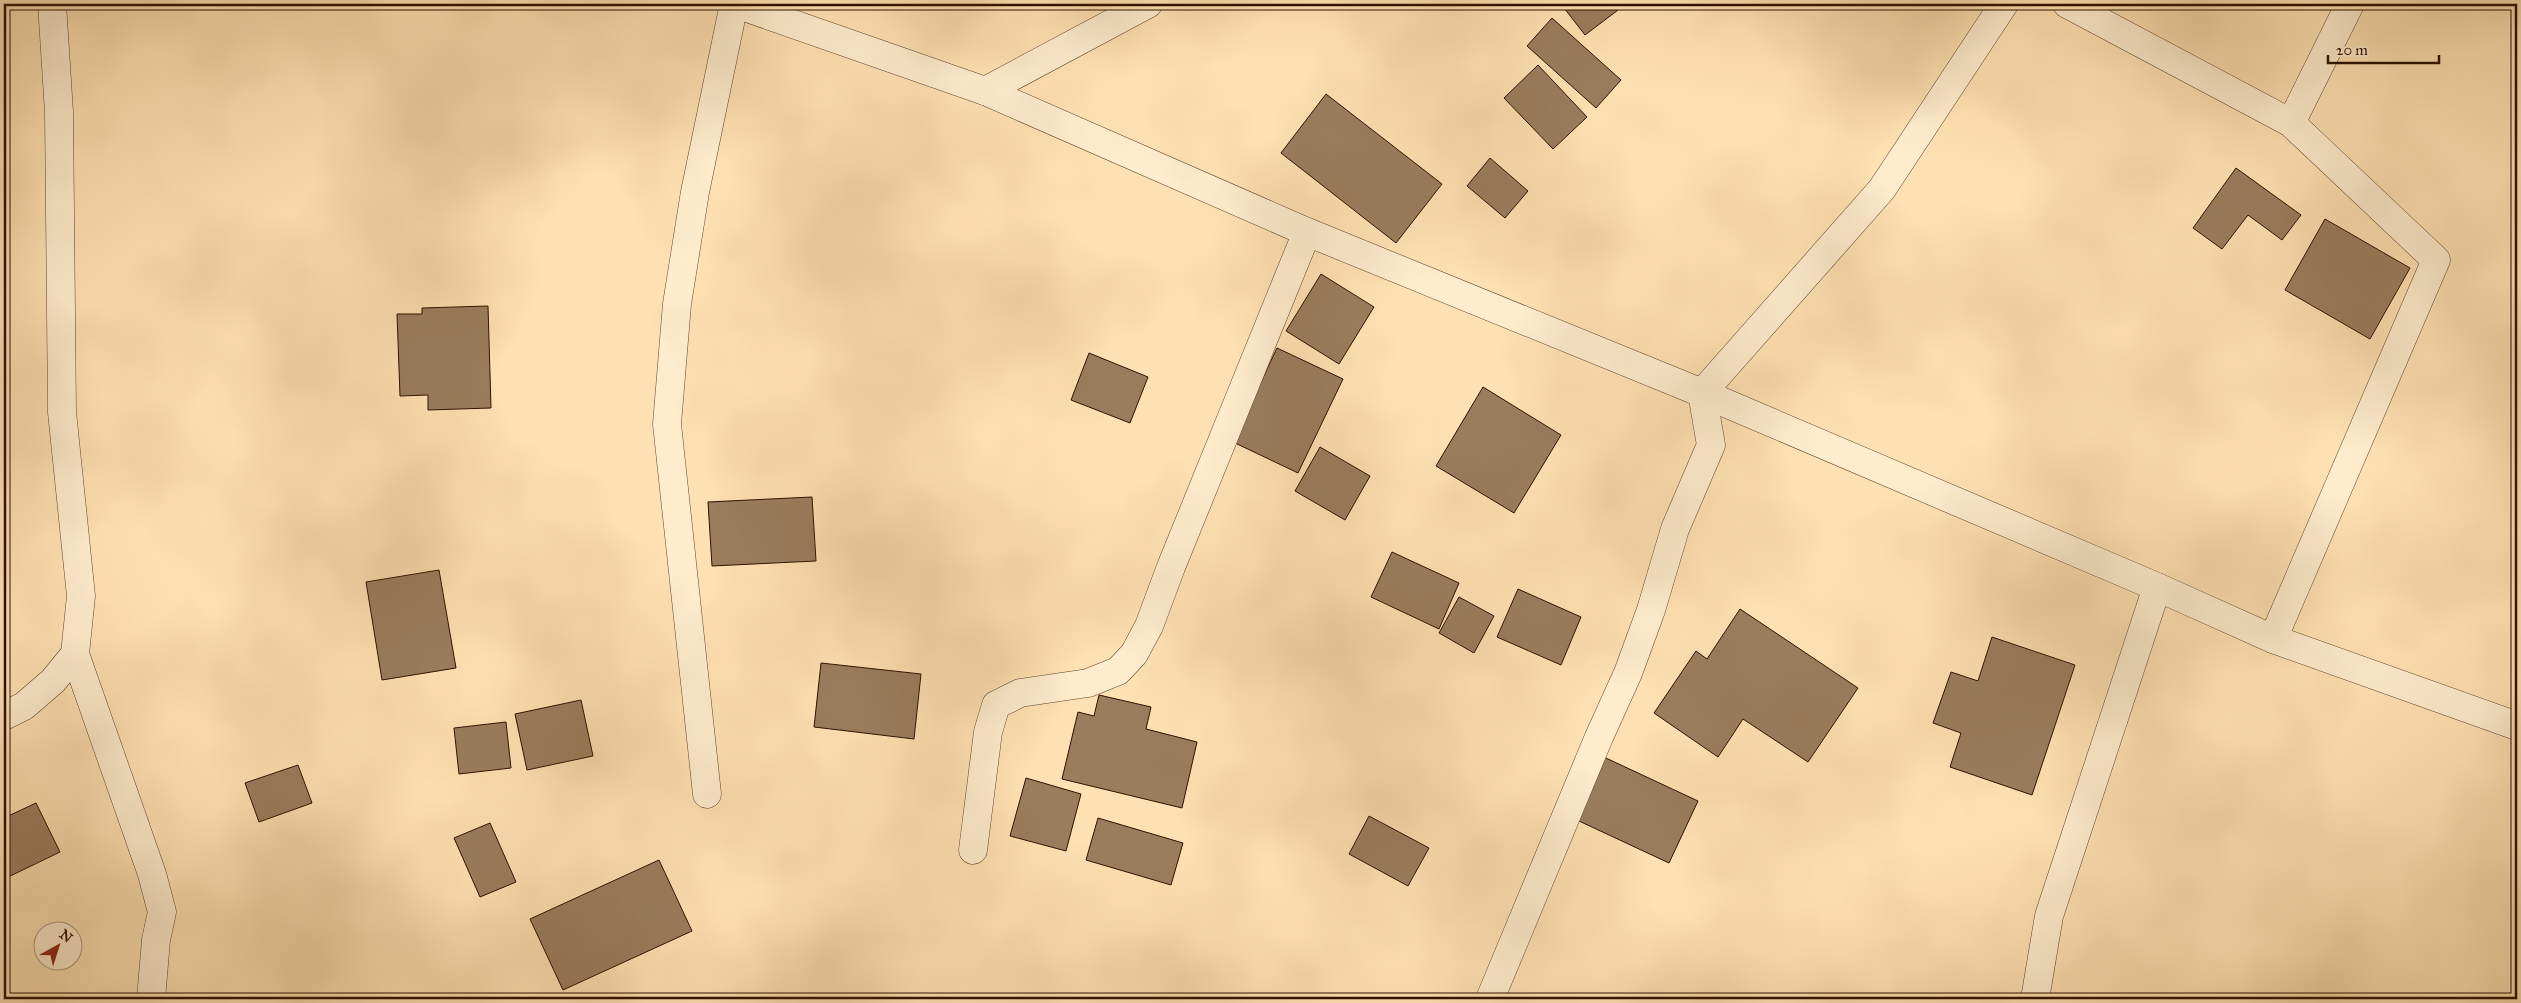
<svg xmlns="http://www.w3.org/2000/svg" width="2521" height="1003" viewBox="0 0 2521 1003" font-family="'IM FELL Great Primer',serif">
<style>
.building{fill:#997d5d;stroke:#2c1100}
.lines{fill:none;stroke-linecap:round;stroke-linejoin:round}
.minor-casing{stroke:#60452c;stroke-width:29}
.minor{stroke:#feeccd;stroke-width:28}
</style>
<rect width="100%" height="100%" fill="#fee1b2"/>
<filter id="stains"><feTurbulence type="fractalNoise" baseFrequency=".004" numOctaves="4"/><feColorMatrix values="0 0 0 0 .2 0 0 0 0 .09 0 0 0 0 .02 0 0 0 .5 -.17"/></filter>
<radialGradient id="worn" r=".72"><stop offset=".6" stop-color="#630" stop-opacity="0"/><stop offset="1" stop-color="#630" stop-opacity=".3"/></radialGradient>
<g class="building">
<path d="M1561 4H1626L1585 35Z"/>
<path d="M1552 18 1621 80 1596 108 1527 46Z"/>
<path d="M1538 65 1587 117 1553 149 1504 98Z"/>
<path d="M1326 94 1442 184 1396 243 1281 153Z"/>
<path d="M1490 158 1528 191 1505 218 1467 186Z"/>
<path d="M2236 168 2301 215 2282 240 2248 215 2222 249 2193 228Z"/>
<path d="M2325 219 2410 268 2370 339 2285 290Z"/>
<path d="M1321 274 1374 307 1339 364 1286 331Z"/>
<path d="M488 306 491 408 428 410V395L400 396 397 314H422V308Z"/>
<path d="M1277 348 1343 379 1298 473 1233 442Z"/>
<path d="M1089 353 1148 377 1130 423 1071 400Z"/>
<path d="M1483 387 1561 435 1514 513 1436 466Z"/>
<path d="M1320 447 1370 476 1345 520 1295 491Z"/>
<path d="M812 497 816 561 712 566 708 502Z"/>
<path d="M1392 552 1459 583 1439 629 1371 597Z"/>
<path d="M439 570 456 668 382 680 366 582Z"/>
<path d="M1518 589 1581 617 1561 665 1497 637Z"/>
<path d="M1459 597 1494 616 1474 653 1439 633Z"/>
<path d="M1740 609 1858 688 1808 762 1743 719 1718 757 1654 713 1696 651 1707 659Z"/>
<path d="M1992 637 2075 665 2032 795 1950 767 1961 733 1933 723 1951 672 1978 681Z"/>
<path d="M821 663 921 674 914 739 814 727Z"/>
<path d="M1099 695 1151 707 1146 729 1197 742 1182 808 1062 779 1078 712 1094 716Z"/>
<path d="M581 700 593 756 527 770 515 714Z"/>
<path d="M506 722 511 768 459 774 454 728Z"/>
<path d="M1593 752 1698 801 1669 863 1564 814Z"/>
<path d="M298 765 312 803 259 822 245 783Z"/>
<path d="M1026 778 1081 794 1066 851 1010 836Z"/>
<path d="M36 803 60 852 4 879V818Z"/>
<path d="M1369 816 1429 848 1408 886 1349 854Z"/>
<path d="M1098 818 1183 843 1171 885 1086 860Z"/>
<path d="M490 823 516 882 480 897 454 838Z"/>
<path d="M659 860 692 931 563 990 530 919Z"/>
</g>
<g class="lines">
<g class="minor-casing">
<g id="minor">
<path d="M736 4 985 91 1307 232 1702 393 2157 587 2273 639 2517 726"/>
<path d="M2067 4 2291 123 2436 260 2273 639"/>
<path d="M985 91 1148 4"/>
<path d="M2291 123 2350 4"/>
<path d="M75 654 152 874 162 912 156 940 151 999"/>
<path d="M4 716 24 706 53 681 75 654 81 596 62 412 59 112 52 4"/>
<path d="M707 794 667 424 677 304 695 192 734 4"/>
<path d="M973 850 988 732 996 705 1020 693 1088 683 1118 671 1134 654 1149 626 1171 567 1307 232"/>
<path d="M1490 999 1599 737 1628 673 1651 610 1675 529 1711 445 1702 393 1882 189 2004 4"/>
<path d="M2035 999 2049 916 2157 587"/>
</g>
</g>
<use href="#minor" class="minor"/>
</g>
<rect width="2521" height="1003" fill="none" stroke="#fee1b2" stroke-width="20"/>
<rect x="5" y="5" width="2511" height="993" fill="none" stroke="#2c1100" stroke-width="2.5"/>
<rect x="10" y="10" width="2501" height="983" fill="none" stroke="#2c1100"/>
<g transform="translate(58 946) rotate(39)"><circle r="24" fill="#feeccd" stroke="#aa947b"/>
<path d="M0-4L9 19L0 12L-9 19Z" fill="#8f2418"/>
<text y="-8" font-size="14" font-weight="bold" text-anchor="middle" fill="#2c1100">N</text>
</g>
<path d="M2328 55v8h111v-8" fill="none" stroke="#2c1100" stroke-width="2.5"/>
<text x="2336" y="55" font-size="15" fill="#2c1100" stroke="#feeccd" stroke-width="4" paint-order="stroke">20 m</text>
<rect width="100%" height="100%" filter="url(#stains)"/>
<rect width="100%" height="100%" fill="url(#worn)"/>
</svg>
